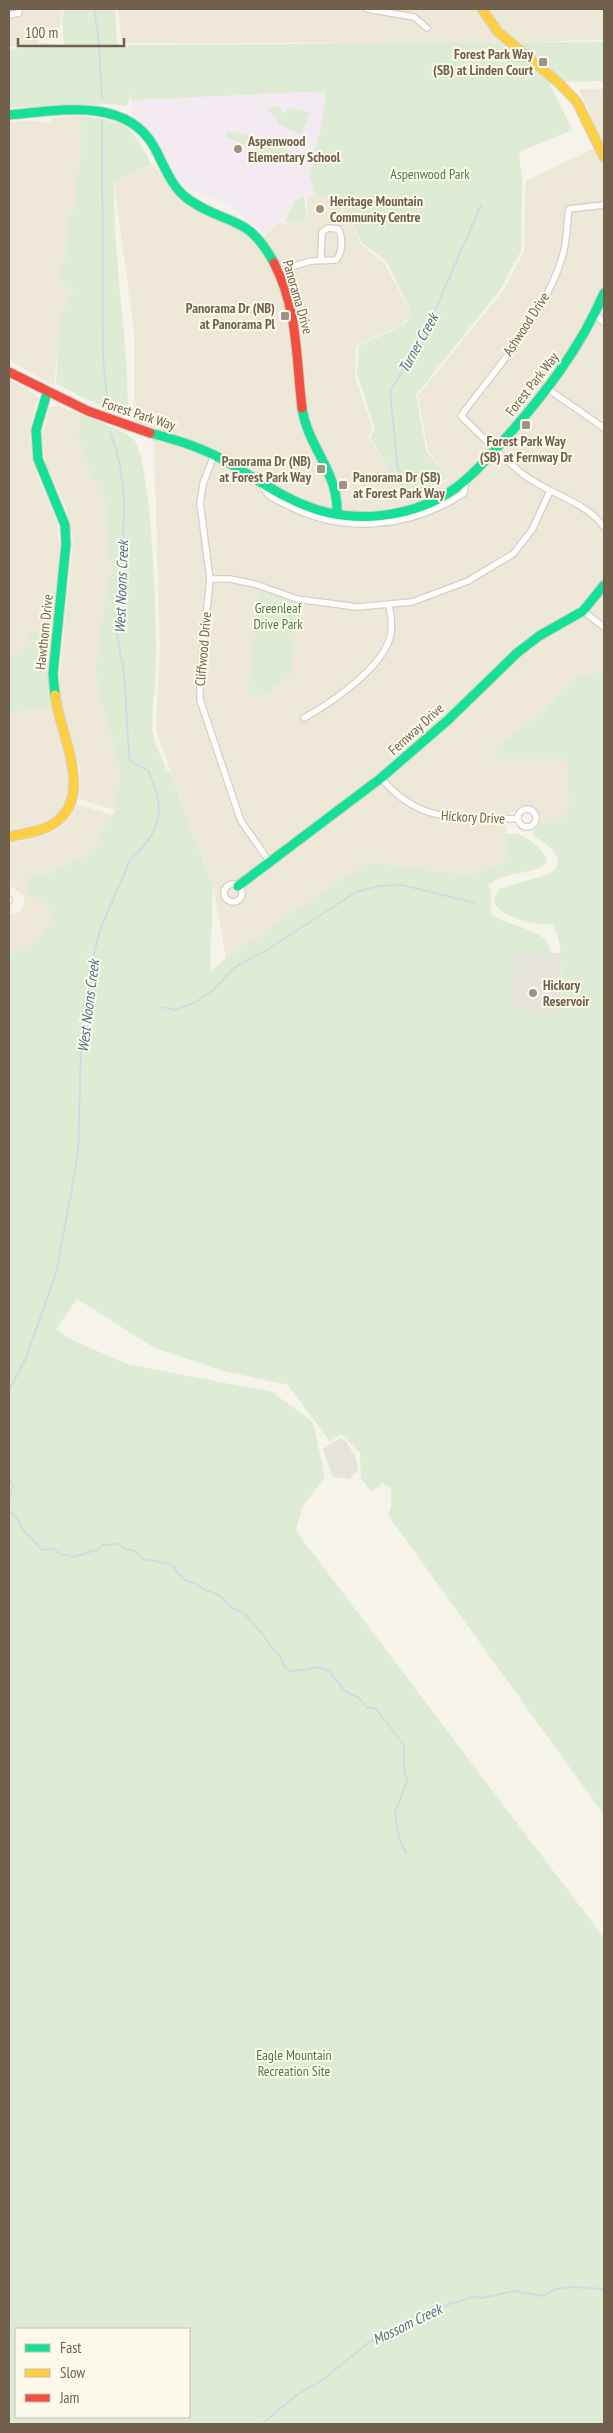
<svg xmlns="http://www.w3.org/2000/svg" width="613" height="2433" viewBox="0 0 613 2433" font-family="'PT Sans Narrow',sans-serif">
<style>
.residential{fill:#eee8d8}
.industrial{fill:#e7e4db}
.education{fill:#f4eaf1}
.green{fill:#deecd6;fill-rule:evenodd}
.lines{fill:none;stroke-linecap:round;stroke-linejoin:round}
.stream{stroke:#ccdee4;stroke-width:2}
.street-casing{stroke:#d4d0c8;stroke-width:8}
.fast-casing{stroke:#d5d0c8;stroke-width:11}
.slow-casing{stroke:#d5d0c8;stroke-width:11}
.jam-casing{stroke:#d5d0c8;stroke-width:11}
.street{stroke:#fefdfc;stroke-width:5.5}
.fast{stroke:#16e098;stroke-width:9}
.slow{stroke:#ffcf43;stroke-width:9}
.jam{stroke:#f24e42;stroke-width:9}
.poi-dot{fill:#9f9483;stroke:#fdfaeb;stroke-width:2}
.labels{text-anchor:middle;dominant-baseline:central;stroke-width:4;stroke-linejoin:round;paint-order:stroke}
.poi-label{font-size:14px;font-weight:bold;fill:#71614c;stroke:#fdfaeb;text-anchor:start}
.park-label{font-size:14px;fill:#4d7b48;stroke:#fdfaeb}
.street-label{font-size:14px;fill:#71614c;stroke:#fdfaeb}
.water-label{font-size:15px;font-style:italic;fill:#4c738a;stroke:#fdfaeb}
</style>
<rect width="100%" height="100%" fill="#f5f3ea"/>
<g class="residential">
<path d="M9 9H62L59 30 38 28 39 46 9 47Z"/>
<path d="M118 9H604V40L480 43H122Z"/>
<path d="M579 89H604V672L574 677 546 709 493 751 496 759H566L569 806 561 821 540 823 536 809 528 805 521 806 510 814H505L508 858 501 864 468 875 367 862 226 958 213 886 156 731 160 645 154 442 134 423V331L114 182 154 165 179 197 242 225 260 244 269 231 279 223 307 222V195L330 197 347 210 360 243 385 264 411 313 403 324 356 346 355 376 373 430 368 437 389 467 403 501 450 479 428 450 418 395 503 291 524 252 526 181 603 144Z"/>
<path d="M80 116 81 159 75 182 77 201 67 223 65 261 59 276 73 290 61 316 54 386 9 360V122L33 121 48 123 53 118Z"/>
<path d="M9 379 33 393 38 398 31 425 30 442 39 481 57 521 60 546 54 631 26 633 31 643 9 656Z"/>
<path d="M54 406H59L80 414 78 439 89 469 105 498 111 571 101 625 99 694 120 771 115 810 79 799 80 770 60 698V673L73 541 66 507 46 465 42 438 49 409Z"/>
<path d="M51 707 70 775 69 796 61 810 47 823 36 827 9 831V713Z"/>
<path d="M77 804 112 815 92 851 54 872 27 877 39 898 55 913 38 941 26 948 9 954V914L20 912 25 903 23 895 9 885V843L39 837 54 831 67 821Z"/>
</g>
<g class="industrial">
<path d="M514 953H561V1011H513Z"/>
<path d="M340 1438 345 1440 355 1456 357 1462 358 1471 349 1479 333 1477 323 1449Z"/>
</g>
<path class="education" d="M325 84 324 113 309 179 314 187V195L295 199 284 221 267 231 265 235 235 209 181 184 145 126 131 115 132 88Z"/>
<g class="green">
<path d="M64 9H115L117 45 604 42V81L549 82 572 130 519 152 522 180 521 251 500 290 416 395 426 451 449 478 402 499 389 467 370 438 375 429 357 373 359 346 405 324 412 313 387 262 361 242 347 210 331 197 314 195V187L309 179 324 113 325 91 131 100 132 91 127 106 107 104 9 108V49L40 47V43L64 45 62 20Z"/>
<path d="M272 106 282 108 280 111 286 113 288 108 310 112 301 135 277 123V119L267 110Z"/>
<path d="M80 116C127 122 130 123 152 165L114 182C113 260 128 337 128 415L83 398 56 383 61 316 73 290 58 276 65 261 67 223 77 201 75 182 81 159Z"/>
<path d="M228 131 267 140 292 152 295 161 288 158 287 161 268 152 266 155 258 151 259 149 249 145 248 147 225 136Z"/>
<path d="M304 197 307 222H285L295 200Z"/>
<path d="M80 414C92 419 126 431 134 440 152 461 157 631 156 666 156 685 150 716 153 734 155 746 162 758 166 769L171 773 213 887 210 972 226 958 367 862 468 875 501 864 508 858 505 834C508 834 514 833 518 834 527 837 547 852 547 862 534 877 505 869 488 886L492 891C488 901 493 907 491 915 505 924 539 929 547 942 549 945 550 950 551 953H514L513 1010 561 1011C562 988 565 940 551 923 535 928 475 911 501 888L549 874 556 869C564 848 542 845 532 833L540 823 561 821 569 806 566 759H496L493 751 546 709 574 677 604 672V1815L388 1515 391 1506V1489L383 1483 371 1492 361 1478 360 1453 341 1434 330 1442 288 1385 223 1371 155 1348 77 1299 56 1329 72 1340 127 1364 272 1392 313 1422 325 1477 302 1507 296 1531 604 1938V2424H9V954C38 944 39 939 55 913L39 898 29 896 27 877 54 872 92 851 115 810 120 771 99 693 96 668 101 625 111 571 105 498 89 469 78 439ZM16 2329H189V2417H16Z"/>
<path d="M260 589 304 601 293 642 292 673 261 696 248 695Z"/>
<path d="M54 631 49 682 51 707 9 713V656L31 643 26 633Z"/>
</g>
<g class="lines">
<g class="stream">
<path d="M94 9 99 43 102 99"/>
<path d="M102 121 103 359 108 405"/>
<path d="M408 483 398 470 390 392 427 329 481 205"/>
<path d="M162 1007 175 1010 194 1003 212 991 235 967 267 950 356 892 378 886 402 885 475 903"/>
<path d="M9 1391 26 1358 57 1270 78 1154 81 1051 87 1035 90 1005 89 973 100 930 131 858C148 846 162 823 158 801 157 791 152 781 149 771L130 761C126 731 127 702 124 673 122 657 116 641 117 624 118 559 136 495 110 432"/>
<path d="M9 1479 13 1485 9 1500"/>
<path d="M9 1511 17 1518 23 1530 42 1550 53 1549 61 1554 74 1557 99 1549 102 1545 118 1544 125 1549 135 1551 144 1559 170 1564 175 1568 177 1573 181 1575 182 1579 198 1584 203 1589 219 1595 232 1608 245 1614 265 1637 270 1646 279 1654 285 1667 290 1671 305 1670 316 1667 328 1670 346 1692 359 1698 366 1707 376 1709 404 1745V1767L407 1782 395 1812 399 1838 406 1853"/>
<path d="M262 2424 295 2396 324 2379 368 2343 428 2311 472 2297 482 2298 515 2291 543 2296 556 2289 571 2287 604 2289"/>
</g>
<g class="street-casing">
<g id="street">
<path d="M367 9 414 17 427 28"/>
<path d="M9 15 19 13V9"/>
<path d="M604 205 569 209C567 223 567 240 563 254 547 313 497 367 461 416 482 436 501 457 524 475 550 495 584 500 604 527"/>
<path d="M278 271 311 261 336 260C343 252 343 237 338 229L328 228 322 232 321 260"/>
<path d="M595 315 604 322"/>
<path d="M548 389 604 428"/>
<path d="M214 455 203 484 200 503 210 579 200 674V700L241 821 269 861"/>
<path d="M262 484C265 496 276 500 287 505 343 535 412 528 464 493L466 480"/>
<path d="M210 579H230L255 584 297 599 357 607 412 602 468 581 513 554 532 530 550 491"/>
<path d="M583 611 604 627"/>
<path d="M304 718C331 703 386 666 391 633 392 625 391 614 389 606"/>
<path d="M381 778C421 826 462 817 518 819"/>
<circle cx="527" cy="818" r="9"/>
<circle cx="233" cy="893" r="9"/>
<path d="M9 900V901"/>
</g>
</g>
<g class="fast-casing">
<g id="fast">
<path d="M9 115C56 111 124 96 153 145 164 164 170 186 188 199 227 227 247 212 274 263"/>
<path d="M47 393 36 430 38 459 65 525 66 544 53 674 55 695"/>
<path d="M302 408C308 448 339 472 337 514"/>
<path d="M150 433C174 439 197 446 218 457 252 475 282 499 318 510 357 522 404 517 440 498 466 484 485 461 504 440 544 395 580 349 604 293"/>
<path d="M238 886 381 778 448 720 517 653 539 636 583 611 604 585"/>
</g>
</g>
<g class="slow-casing">
<g id="slow">
<path d="M482 9 498 32 559 83 577 102 604 157"/>
<path d="M9 837C20 834 32 833 43 829 101 806 60 737 55 695"/>
</g>
</g>
<g class="jam-casing">
<g id="jam">
<path d="M274 263C298 309 296 358 302 408"/>
<path d="M9 372 88 411 150 433"/>
</g>
</g>
<use href="#street" class="street"/>
<use href="#fast" class="fast"/>
<use href="#slow" class="slow"/>
<use href="#jam" class="jam"/>
</g>
<g class="poi-dot">
<rect x="538" y="57" width="10" height="10" rx="2.5"/>
<circle cx="238" cy="149" r="5"/>
<circle cx="320" cy="209" r="5"/>
<rect x="280" y="311" width="10" height="10" rx="2.5"/>
<rect x="521" y="420" width="10" height="10" rx="2.5"/>
<rect x="316" y="464" width="10" height="10" rx="2.5"/>
<rect x="338" y="480" width="10" height="10" rx="2.5"/>
<circle cx="533" cy="993" r="5"/>
</g>
<g class="labels">
<g class="poi-label">
<text x="533" y="54" text-anchor="end">Forest Park Way<tspan x="533" dy="16">(SB) at Linden Court</tspan></text>
<text x="248" y="141">Aspenwood<tspan x="248" dy="16">Elementary School</tspan></text>
<text x="330" y="201">Heritage Mountain<tspan x="330" dy="16">Community Centre</tspan></text>
<text x="275" y="308" text-anchor="end">Panorama Dr (NB)<tspan x="275" dy="16">at Panorama Pl</tspan></text>
<text x="526" y="441" text-anchor="middle">Forest Park Way<tspan x="526" dy="16">(SB) at Fernway Dr</tspan></text>
<text x="311" y="461" text-anchor="end">Panorama Dr (NB)<tspan x="311" dy="16">at Forest Park Way</tspan></text>
<text x="353" y="477">Panorama Dr (SB)<tspan x="353" dy="16">at Forest Park Way</tspan></text>
<text x="543" y="985">Hickory<tspan x="543" dy="16">Reservoir</tspan></text>
</g>
<g class="park-label">
<text x="430" y="174">Aspenwood Park</text>
<text x="278" y="608">Greenleaf<tspan x="278" dy="16">Drive Park</tspan></text>
<text x="294" y="2055">Eagle Mountain<tspan x="294" dy="16">Recreation Site</tspan></text>
</g>
<g class="street-label">
<text transform="translate(298 297) rotate(74)">Panorama Drive</text>
<text transform="translate(526 324) rotate(-57)">Ashwood Drive</text>
<text transform="translate(532 384) rotate(-52)">Forest Park Way</text>
<text transform="translate(139 414) rotate(18)">Forest Park Way</text>
<text transform="translate(44 632) rotate(-84)">Hawthorn Drive</text>
<text transform="translate(203 649) rotate(-85)">Cliffwood Drive</text>
<text transform="translate(416 729) rotate(-42)">Fernway Drive</text>
<text transform="translate(473 817) rotate(3)">Hickory Drive</text>
</g>
<g class="water-label">
<text transform="translate(418 343) rotate(-61)">Turner Creek</text>
<text transform="translate(121 587) rotate(-88)">West Noons Creek</text>
<text transform="translate(88 1006) rotate(-83)">West Noons Creek</text>
<text transform="translate(407 2324) rotate(-26)">Mossom Creek</text>
</g>
</g>
<rect width="613" height="2433" fill="none" stroke="#71614c" stroke-width="20"/>
<rect x="15" y="2328" width="175" height="90" fill="#fdfaeb" stroke="#c5bdab"/>
<rect x="25" y="2344" width="25" height="8" fill="#16e098" stroke="#c5bdab"/>
<text x="60" y="2353" font-size="15" fill="#71614c">Fast</text>
<rect x="25" y="2369" width="25" height="8" fill="#ffcf43" stroke="#c5bdab"/>
<text x="60" y="2378" font-size="15" fill="#71614c">Slow</text>
<rect x="25" y="2394" width="25" height="8" fill="#f24e42" stroke="#c5bdab"/>
<text x="60" y="2403" font-size="15" fill="#71614c">Jam</text>
<path d="M18 38v8h106v-8" fill="none" stroke="#71614c" stroke-width="2.5"/>
<text x="25" y="38" font-size="15" fill="#71614c" stroke="#fdfaeb" stroke-width="4" paint-order="stroke">100 m</text>
</svg>
